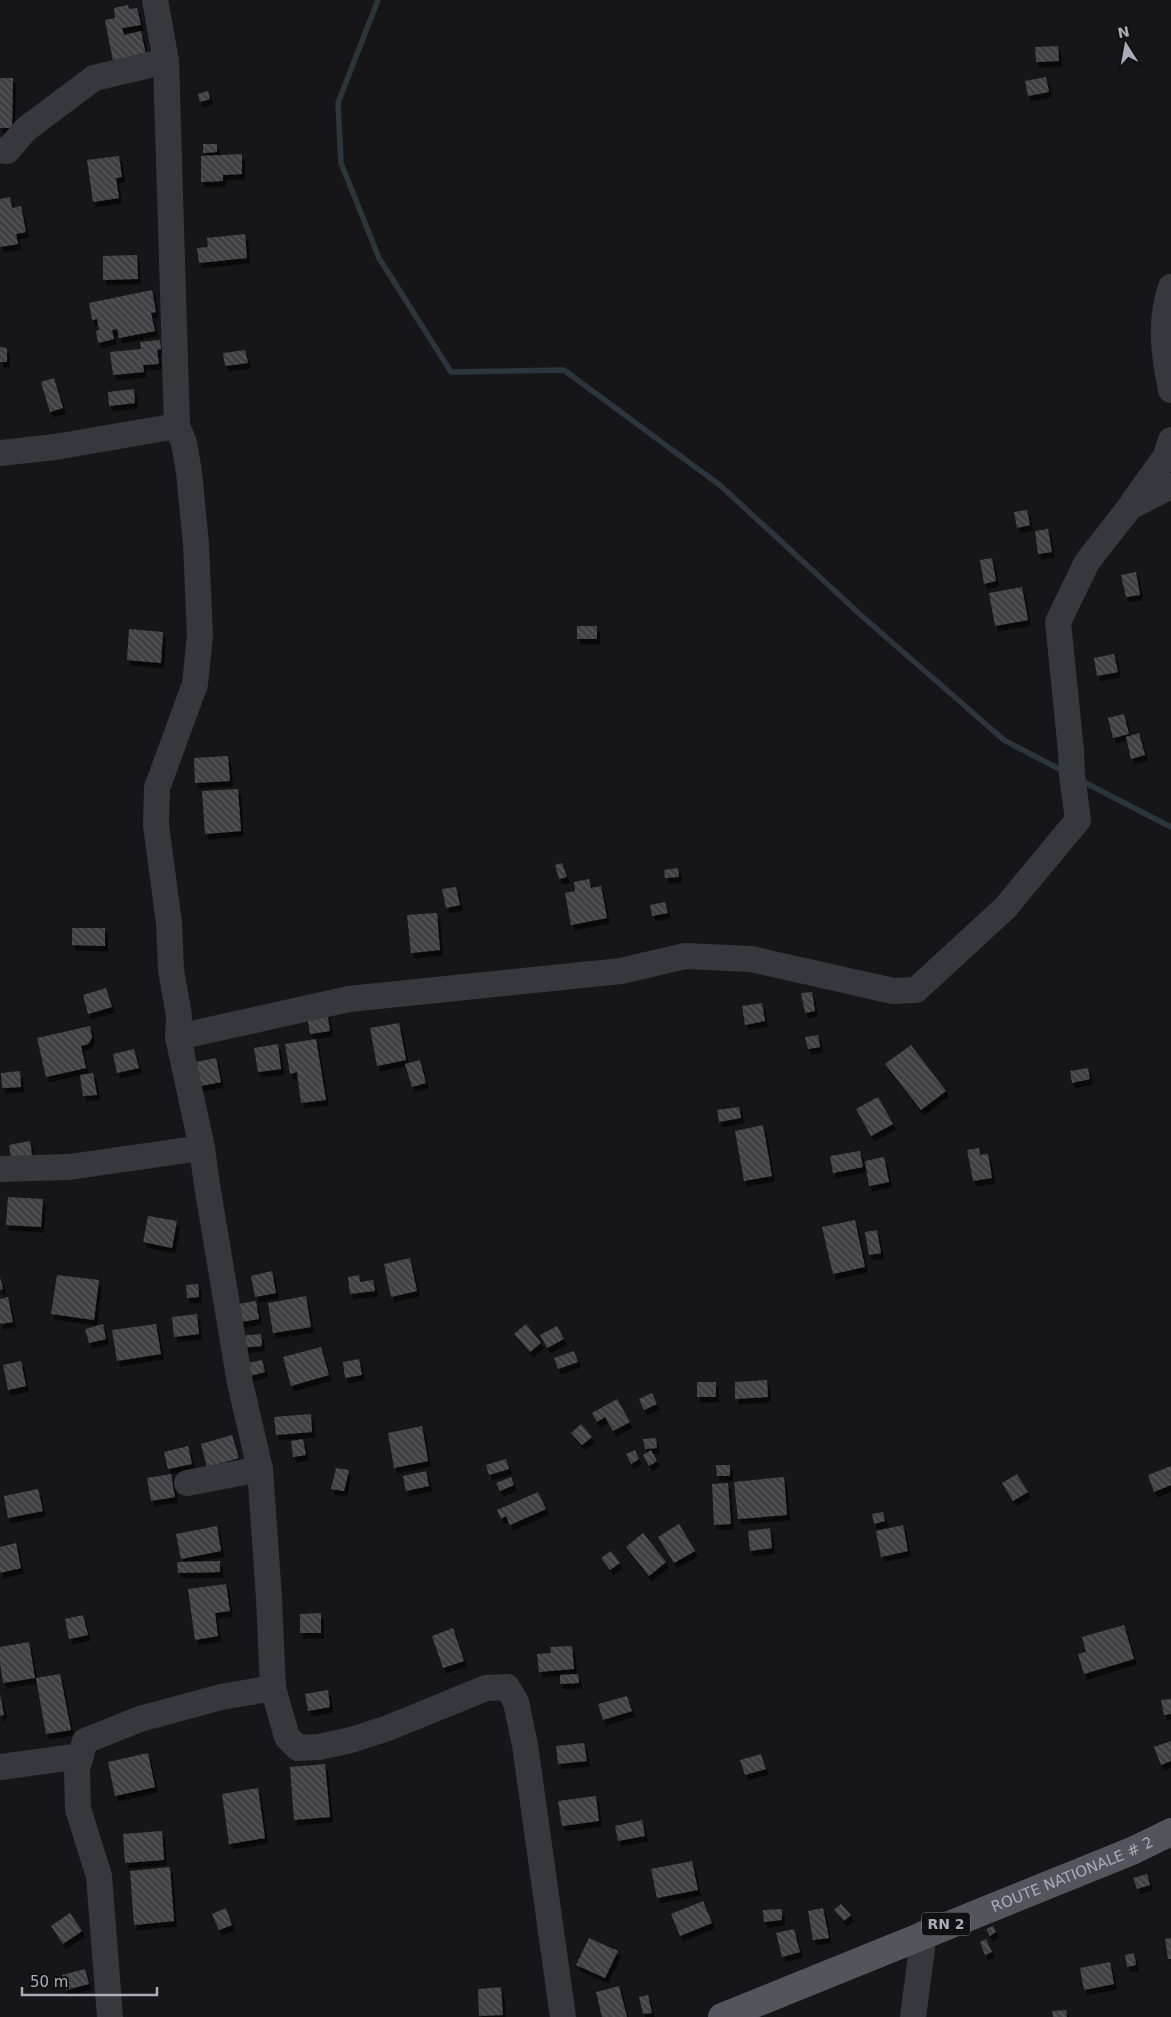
<svg xmlns="http://www.w3.org/2000/svg" width="1171" height="2017" viewBox="0 0 1171 2017" font-family="'DejaVu Sans',sans-serif">
<style>
.lines{fill:none;stroke-linecap:round;stroke-linejoin:round}
.stream{stroke:#2c353c;stroke-width:5.5}
.building{fill:url(#building-back-hatch);filter:url(#shadow)}
.minor{stroke:#37383d;stroke-width:26}
.major{stroke:#53555c;stroke-width:28}
.labels{text-anchor:middle;dominant-baseline:central;stroke-width:5;stroke-linejoin:round;paint-order:stroke}
.shield{fill:#111113;stroke:#7b7e86;stroke-width:1}
.shield-label{font-size:14px;font-weight:bold;fill:#a8adb8}
.street-label{font-size:15px;fill:#a8adb8;stroke:#111113}
</style>
<defs>
<pattern id="building-back-hatch" width="6" height="6" patternUnits="userSpaceOnUse" patternTransform="scale(1.25)"><rect width="6" height="6" fill="#404145"/><path d="M-1 5l2 2M0 0l6 6M5-1l2 2" fill="none" stroke="#595a5e"/></pattern>
<filter id="shadow"><feDropShadow dx="3" dy="5.5" stdDeviation="0" flood-color="#0009"/></filter>
</defs>
<rect width="100%" height="100%" fill="#161618"/>
<g class="lines">
<g class="stream">
<path d="M378 0 338 103 341 163 379 258 451 372 564 370 721 486 863 617 1004 740 1065 772"/>
<path d="M1080 780 1171 827"/>
</g>
</g>
<g class="building">
<path d="M128 5 129 9 137 8 141 25 122 28 124 35 141 31 146 55 113 61 105 20 115 18 114 8Z"/>
<path d="M1058 46 1059 61 1036 62 1035 47Z"/>
<path d="M1046 77 1049 92 1028 96 1025 81Z"/>
<path d="M0 78H13L12 128H0Z"/>
<path d="M208 91 210 99 200 102 198 94Z"/>
<path d="M203 144H217V152L203 153Z"/>
<path d="M242 154V174L223 175V181L201 182V156Z"/>
<path d="M119 156 122 177 116 178 119 198 93 202 87 160Z"/>
<path d="M10 197 12 208 21 206 26 232 16 234 18 244 0 247V199Z"/>
<path d="M245 234 247 258 199 263 197 248 208 247 207 238Z"/>
<path d="M137 255 138 279 103 280V256Z"/>
<path d="M152 290 156 312 151 313 155 331 119 338 117 329 112 330 114 339 98 343 96 331 99 330 97 319 92 320 89 303Z"/>
<path d="M160 340 161 349 157 350 159 364 143 365 144 372 113 375 110 352 141 349 140 342Z"/>
<path d="M0 347 7 348V362H0Z"/>
<path d="M245 350 248 363 225 366 223 353Z"/>
<path d="M54 378 63 408 50 412 41 382Z"/>
<path d="M134 389 135 403 109 406 108 392Z"/>
<path d="M1027 510 1030 525 1017 528 1014 512Z"/>
<path d="M1048 529 1052 552 1038 554 1035 531Z"/>
<path d="M992 558 996 581 984 584 980 560Z"/>
<path d="M1136 572 1140 595 1126 597 1121 575Z"/>
<path d="M1022 587 1028 620 995 626 989 593Z"/>
<rect x="577" y="626" width="20" height="13"/>
<path d="M129 629 163 632 161 663 127 660Z"/>
<path d="M1114 654 1118 672 1097 676 1094 658Z"/>
<path d="M1124 714 1129 734 1113 738 1108 718Z"/>
<path d="M1139 733 1145 755 1131 759 1126 737Z"/>
<path d="M228 756 230 781 195 783 194 758Z"/>
<path d="M238 789 241 831 205 834 202 791Z"/>
<path d="M562 863 567 877 559 879 555 865Z"/>
<path d="M678 868 679 877 665 878 664 870Z"/>
<path d="M589 879 591 888 601 886 607 918 571 925 565 893 575 891 574 882Z"/>
<path d="M456 887 460 905 446 908 442 889Z"/>
<path d="M665 902 668 913 652 916 650 905Z"/>
<path d="M437 913 440 950 411 953 407 915Z"/>
<path d="M72 928H105V946L72 945Z"/>
<path d="M106 988 112 1007 88 1014 83 995Z"/>
<path d="M812 992 815 1011 805 1013 801 993Z"/>
<path d="M762 1003 765 1021 745 1025 742 1006Z"/>
<path d="M327 1012 330 1031 310 1034 307 1015Z"/>
<path d="M399 1023 406 1060 377 1066 370 1028Z"/>
<path d="M90 1026 92 1038 88 1044 81 1046 86 1068 46 1077 37 1038Z"/>
<path d="M818 1035 820 1047 808 1049 805 1037Z"/>
<path d="M316 1039 326 1100 301 1103 297 1072 290 1074 285 1044Z"/>
<path d="M278 1044 281 1069 258 1072 254 1048Z"/>
<path d="M911 1045 946 1091 921 1110 885 1064Z"/>
<path d="M134 1049 139 1068 117 1073 113 1054Z"/>
<path d="M216 1058 221 1082 196 1087 191 1063Z"/>
<path d="M420 1060 426 1083 412 1087 405 1064Z"/>
<path d="M1088 1068 1090 1079 1072 1083 1070 1071Z"/>
<path d="M20 1071 21 1087 2 1088 1 1073Z"/>
<path d="M93 1073 97 1095 83 1096 80 1075Z"/>
<path d="M878 1097 893 1124 871 1136 856 1109Z"/>
<path d="M739 1107 741 1118 719 1122 717 1110Z"/>
<path d="M763 1125 772 1176 744 1181 735 1131Z"/>
<path d="M30 1141 33 1160 12 1164 9 1145Z"/>
<path d="M979 1148 980 1155 988 1154 992 1178 973 1181 967 1150Z"/>
<path d="M860 1151 863 1167 833 1173 830 1156Z"/>
<path d="M884 1157 889 1182 869 1186 865 1161Z"/>
<path d="M8 1197 43 1199 41 1227 6 1225Z"/>
<path d="M148 1216 177 1221 172 1248 143 1242Z"/>
<path d="M855 1220 865 1267 833 1274 822 1227Z"/>
<path d="M877 1230 881 1253 869 1255 865 1232Z"/>
<path d="M410 1258 417 1291 391 1297 384 1264Z"/>
<path d="M272 1271 276 1293 255 1297 251 1276Z"/>
<path d="M57 1275 99 1280 94 1320 51 1314Z"/>
<path d="M359 1275 360 1282 373 1280 375 1291 350 1294 348 1277Z"/>
<path d="M0 1277 3 1289 0 1290Z"/>
<path d="M198 1284 199 1297 187 1298 186 1285Z"/>
<path d="M306 1296 311 1327 273 1333 268 1303Z"/>
<path d="M8 1297 13 1322 0 1324V1299Z"/>
<path d="M256 1301 259 1319 235 1323 232 1305Z"/>
<path d="M197 1314 199 1334 174 1337 172 1317Z"/>
<path d="M103 1324 106 1339 89 1343 85 1329Z"/>
<path d="M156 1324 161 1354 117 1361 112 1330Z"/>
<path d="M526 1324 541 1343 530 1352 514 1334Z"/>
<path d="M557 1326 564 1339 547 1348 540 1335Z"/>
<path d="M261 1334 262 1346 239 1348 238 1336Z"/>
<path d="M321 1347 329 1375 291 1386 283 1357Z"/>
<path d="M574 1351 578 1362 558 1369 554 1358Z"/>
<path d="M359 1359 362 1375 345 1378 343 1362Z"/>
<path d="M262 1360 265 1372 246 1377 243 1364Z"/>
<path d="M21 1361 26 1386 8 1390 3 1365Z"/>
<path d="M767 1380 768 1397 735 1399V1382Z"/>
<rect x="697" y="1382" width="19" height="15"/>
<path d="M652 1393 657 1404 644 1410 639 1399Z"/>
<path d="M617 1399 630 1422 613 1431 605 1417 597 1422 592 1413Z"/>
<path d="M311 1414 312 1432 276 1435 274 1417Z"/>
<path d="M581 1424 592 1437 582 1445 571 1433Z"/>
<path d="M422 1426 428 1461 394 1468 388 1433Z"/>
<path d="M232 1435 239 1458 207 1467 201 1444Z"/>
<path d="M656 1438 657 1448 645 1449 643 1439Z"/>
<path d="M303 1439 306 1455 293 1457 291 1441Z"/>
<path d="M188 1446 192 1464 168 1469 164 1452Z"/>
<path d="M635 1450 639 1459 631 1464 626 1454Z"/>
<path d="M651 1450 657 1461 649 1466 643 1455Z"/>
<path d="M506 1459 509 1469 489 1475 486 1465Z"/>
<path d="M716 1465H730V1476H717Z"/>
<path d="M1171 1466V1485L1154 1492 1148 1475Z"/>
<path d="M336 1468 349 1470 344 1491 331 1489Z"/>
<path d="M426 1471 429 1486 406 1491 403 1476Z"/>
<path d="M171 1474 175 1497 151 1501 147 1478Z"/>
<path d="M1017 1474 1028 1492 1013 1501 1002 1483Z"/>
<path d="M511 1477 514 1485 500 1491 496 1483Z"/>
<path d="M784 1477 787 1515 738 1519 734 1482Z"/>
<path d="M728 1483 731 1524 714 1525 712 1484Z"/>
<path d="M38 1489 43 1511 8 1518 4 1496Z"/>
<path d="M538 1492 546 1509 510 1525 506 1516 501 1519 497 1510Z"/>
<path d="M883 1512 885 1521 874 1524 872 1514Z"/>
<path d="M679 1524 695 1551 674 1563 658 1537Z"/>
<path d="M903 1525 908 1551 881 1557 876 1531Z"/>
<path d="M217 1526 221 1551 181 1559 176 1534Z"/>
<path d="M770 1528 772 1548 750 1551 748 1531Z"/>
<path d="M643 1533 666 1562 649 1576 626 1547Z"/>
<path d="M16 1543 21 1568 0 1573V1547Z"/>
<path d="M611 1551 620 1563 610 1570 601 1558Z"/>
<path d="M220 1561V1572L178 1573 177 1562Z"/>
<path d="M226 1584 230 1611 215 1613 218 1636 195 1640 188 1589Z"/>
<path d="M321 1613V1633H300V1614Z"/>
<path d="M83 1615 88 1635 69 1639 65 1619Z"/>
<path d="M1124 1625 1134 1659 1084 1674 1078 1654 1086 1652 1082 1637Z"/>
<path d="M453 1628 464 1661 443 1668 432 1636Z"/>
<path d="M29 1642 35 1678 3 1683 0 1663V1647Z"/>
<path d="M572 1646 574 1669 539 1672 537 1654 551 1653 550 1647Z"/>
<path d="M60 1674 71 1730 46 1734 36 1678Z"/>
<path d="M578 1674 579 1683 560 1684V1675Z"/>
<path d="M328 1690 330 1707 308 1711 305 1694Z"/>
<path d="M0 1694 4 1715 0 1716Z"/>
<path d="M627 1696 632 1711 603 1720 598 1704Z"/>
<path d="M1171 1699V1714L1164 1715 1161 1700Z"/>
<path d="M1171 1741V1761L1161 1765 1154 1747Z"/>
<path d="M584 1743 587 1761 558 1764 556 1746Z"/>
<path d="M148 1753 155 1787 115 1796 108 1762Z"/>
<path d="M761 1754 766 1769 745 1775 740 1760Z"/>
<path d="M325 1764 330 1817 294 1820 290 1767Z"/>
<path d="M258 1788 265 1838 229 1844 222 1794Z"/>
<path d="M596 1796 599 1821 562 1826 558 1801Z"/>
<path d="M642 1820 645 1836 618 1841 615 1826Z"/>
<path d="M162 1831 164 1860 125 1863 123 1834Z"/>
<path d="M692 1861 698 1890 657 1898 651 1869Z"/>
<path d="M170 1867 174 1921 134 1925 130 1871Z"/>
<path d="M1147 1874 1150 1885 1137 1889 1133 1878Z"/>
<path d="M703 1901 712 1923 680 1936 671 1914Z"/>
<path d="M841 1904 851 1915 844 1921 834 1910Z"/>
<path d="M226 1908 232 1925 219 1930 212 1914Z"/>
<path d="M823 1908 829 1938 813 1940 808 1911Z"/>
<path d="M782 1909V1920L764 1922 763 1910Z"/>
<path d="M70 1913 82 1931 63 1944 51 1926Z"/>
<path d="M993 1926 996 1932 990 1936 986 1929Z"/>
<path d="M794 1929 800 1952 782 1957 776 1933Z"/>
<path d="M589 1938 618 1951 605 1978 576 1965Z"/>
<path d="M1171 1938V1959H1168L1165 1939Z"/>
<path d="M986 1939 992 1952 985 1955 980 1942Z"/>
<path d="M1134 1953 1136 1965 1127 1967 1125 1955Z"/>
<path d="M1110 1962 1114 1984 1084 1990 1080 1968Z"/>
<path d="M85 1969 89 1984 66 1990 62 1975Z"/>
<path d="M619 1986 627 2017H602L596 1992Z"/>
<path d="M501 1987 503 2015 479 2016 478 1989Z"/>
<path d="M648 1995 652 2013 643 2014 639 1997Z"/>
<path d="M1066 2010 1067 2017H1053L1052 2011Z"/>
</g>
<g class="lines">
<g class="minor">
<path d="M155 0 166 61 177 426 184 443 189 472 196 544 200 636 195 684 157 788 156 825 169 923 171 970 179 1016 178 1037 202 1148 207 1185 240 1383 260 1469 269 1598 273 1688 287 1737 298 1748 319 1747 351 1740 388 1728 486 1688 507 1687 516 1702 525 1745 563 2017"/>
<path d="M0 150 7 151 26 129 94 78 166 61"/>
<path d="M1171 287C1159 321 1164 356 1171 390"/>
<path d="M0 453 55 447 177 426"/>
<path d="M1133 502 1166 456 1171 440"/>
<path d="M178 1037 349 999 621 971 685 956 751 959 893 991 916 990 1005 908 1078 820 1072 775 1071 751 1058 622 1087 562 1130 507 1171 486"/>
<path d="M0 1169 69 1167 202 1148"/>
<path d="M187 1483 260 1469"/>
<path d="M0 1767 81 1756"/>
<path d="M110 2017 99 1876 78 1809 77 1769 85 1741 140 1719 221 1697 273 1688"/>
<path d="M913 2017 924 1933"/>
</g>
<path class="major" id="s1" d="M722 2017 1132 1851 1171 1832"/>
</g>
<g class="labels">
<rect class="shield" x="922" y="1912.5" width="48" height="23" rx="4"/>
<g class="shield-label">
<text x="946" y="1924">RN 2</text>
</g>
<g class="street-label">
<text stroke="none"><textPath href="#s1" startOffset="378">ROUTE NATIONALE # 2</textPath></text>
</g>
</g>
<g transform="translate(1126 45) rotate(349)" stroke="#111113" stroke-width="4" paint-order="stroke">
<path d="M0-4L9 19L0 12L-9 19Z" fill="#a8adb8"/>
<text y="-8" font-size="14" font-weight="bold" text-anchor="middle" fill="#a8adb8">N</text>
</g>
<path d="M22 1987v8h135v-8" fill="none" stroke="#a8adb8" stroke-width="2.5"/>
<text x="30" y="1987" font-size="15" fill="#a8adb8" stroke="#111113" stroke-width="4" paint-order="stroke">50 m</text>
</svg>
